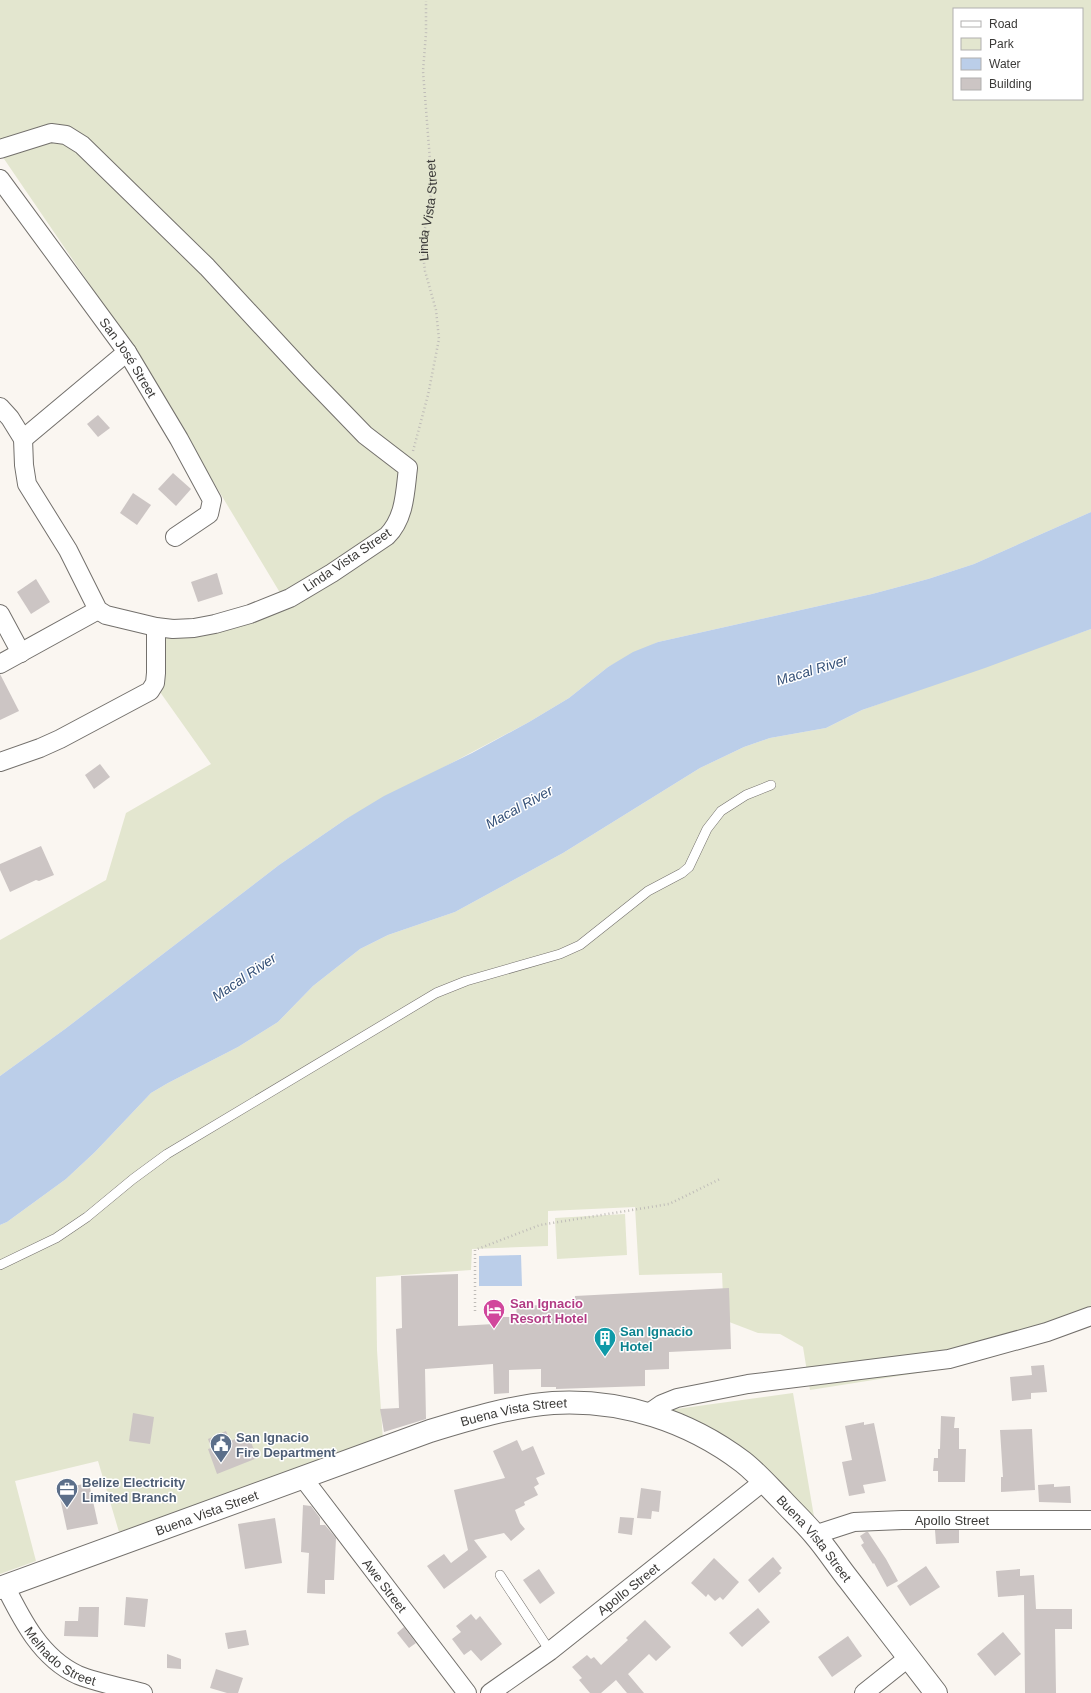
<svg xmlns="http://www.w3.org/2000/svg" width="1091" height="1693" viewBox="0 0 1091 1693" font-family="Helvetica,sans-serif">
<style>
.green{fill:#e3e6cf;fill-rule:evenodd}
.water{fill:#bbcee9}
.building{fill:#ccc5c4}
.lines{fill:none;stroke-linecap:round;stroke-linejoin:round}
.service-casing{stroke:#73706c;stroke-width:10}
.minor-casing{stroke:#73706c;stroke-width:20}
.secondary-casing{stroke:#73706c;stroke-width:24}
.path{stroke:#bfbcb8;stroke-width:2.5;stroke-dasharray:1 3;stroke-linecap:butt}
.service{stroke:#fff;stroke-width:9}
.minor{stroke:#fff;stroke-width:18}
.secondary{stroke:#fff;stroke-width:22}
.labels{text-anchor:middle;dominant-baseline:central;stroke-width:3;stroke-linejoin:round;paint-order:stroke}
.street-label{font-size:13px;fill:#3b3a38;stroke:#fff}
.hotel-label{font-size:13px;font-weight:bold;fill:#b23c85;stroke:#fff;text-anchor:start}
.culture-label{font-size:13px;font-weight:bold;fill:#0d838f;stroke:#fff;text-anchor:start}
.service-label{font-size:13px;font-weight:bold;fill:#4e5e75;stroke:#fff;text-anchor:start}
.water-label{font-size:14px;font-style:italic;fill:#355178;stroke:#fff}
</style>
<rect width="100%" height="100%" fill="#faf6f1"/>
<g class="green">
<path d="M0 0H1091V512L974 564 928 579 872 594 658 642 608 667 569 698 529 722 346 819 279 865 65 1029 0 1076V940L106 880 126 813 211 764 160 692 164 634 285 601 131 345 0 153ZM954 9H1082V99H954Z"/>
<path d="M1091 629V1315L1050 1329 962 1366 810 1390 803 1347 780 1334 758 1333 724 1320 722 1273 639 1275 635 1207 548 1211V1246L472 1249 471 1270 376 1277 377 1350 383 1441 119 1532 98 1461 15 1481 36 1561 0 1574V1225L7 1222 66 1179 95 1152 151 1093 168 1083 238 1047 278 1022 313 986 360 949 388 935 455 912 563 853 700 768 744 747 770 738 826 728 862 710Z"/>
<path d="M625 1214 627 1255 557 1259 555 1218Z"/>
<path d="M793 1393 818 1540 753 1470 647 1413Z"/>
</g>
<g class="water">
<path d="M1091 512V629L985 668 862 710 826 728 770 738 744 747 700 768 563 853 455 912 388 935 360 949 313 986 278 1022 238 1047 168 1083 151 1093 95 1152 66 1179 7 1222 0 1225V1076L65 1029 279 865 346 819 384 796 472 753 529 722 569 698 608 667 633 652 658 642 872 594 928 579 974 564Z"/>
<path d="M521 1255 522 1286H479V1256Z"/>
</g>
<g class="building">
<path d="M98 415 110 428 98 437 87 424Z"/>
<path d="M173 473 191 489 176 506 158 489Z"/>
<path d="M133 493 151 505 137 525 120 513Z"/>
<path d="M217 573 223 594 198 602 191 582Z"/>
<path d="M36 579 50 602 31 614 17 592Z"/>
<path d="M0 674 19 711 0 720Z"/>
<path d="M100 764 110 777 94 789 85 775Z"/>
<path d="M41 846 54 875 39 881 36 880 10 892 0 870V864Z"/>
<path d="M458 1274V1326L494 1324V1317H517L516 1306 574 1304 575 1296 729 1288 731 1349 669 1352V1369L645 1370V1386L556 1389V1387H541V1369L509 1370V1393L494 1394 493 1364 425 1369 426 1419 384 1432 380 1409 399 1408 396 1329 402 1328 401 1276Z"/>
<path d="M1044 1365 1047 1392 1031 1393V1399L1012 1401 1010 1377 1032 1375 1031 1366Z"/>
<path d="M133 1413 154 1417 150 1444 129 1441Z"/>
<path d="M941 1416 955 1417 954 1428H959V1449H966L965 1482H938V1471H933L934 1458H938V1449H940Z"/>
<path d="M864 1422V1425L874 1423 886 1481 863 1485 865 1493 849 1496 842 1462 852 1460 845 1426Z"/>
<path d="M1032 1429 1035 1490 1001 1492V1477H1003L1000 1430Z"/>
<path d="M226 1431 230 1441 248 1434 257 1458 217 1474 208 1449 211 1448 208 1439Z"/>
<path d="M517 1440 522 1451 533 1446 545 1474 536 1478 539 1484 534 1487 538 1495 524 1502 525 1505 515 1510 520 1523 525 1529 511 1541 504 1533 474 1540 487 1557 444 1589 427 1566 444 1554 451 1563 468 1550 454 1490 505 1478 493 1451Z"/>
<path d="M89 1483 98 1524 67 1530 58 1489Z"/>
<path d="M1054 1484V1487L1070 1486 1071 1503 1039 1502 1038 1485Z"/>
<path d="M641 1488 661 1491 659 1512 652 1511 651 1519 637 1518Z"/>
<path d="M303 1505 311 1506 320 1518V1525H325L336 1538 334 1580H325V1594L307 1593 309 1553 301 1552Z"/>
<path d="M620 1517 634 1518 632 1535 618 1533Z"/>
<path d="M275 1518 282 1563 245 1569 238 1524Z"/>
<path d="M935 1530H959V1543L936 1544Z"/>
<path d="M866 1532H868L886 1559 898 1581 887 1587 874 1563 873 1564 861 1545 864 1543 860 1536Z"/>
<path d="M773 1557 782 1568 779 1571 781 1573 759 1593 748 1580Z"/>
<path d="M714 1558 739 1582 723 1600 720 1597 715 1601 708 1594 706 1597 691 1583Z"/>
<path d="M926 1566 940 1587 910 1606 897 1586Z"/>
<path d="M539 1569 555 1593 540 1604 523 1580Z"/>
<path d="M1020 1569V1576L1034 1575 1036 1609H1072V1629H1055L1056 1693H1025L1024 1595 998 1597 996 1571Z"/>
<path d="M126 1597 148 1599 145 1627 124 1625Z"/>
<path d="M79 1607H99L98 1637 64 1636 65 1621H78Z"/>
<path d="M758 1608 770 1622 742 1647 729 1633Z"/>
<path d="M471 1614 476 1620 480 1616 502 1644 481 1661 471 1650 464 1655 452 1639 461 1632 456 1626Z"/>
<path d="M645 1620 671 1647 656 1661 649 1654 628 1674 644 1693H627L616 1680 601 1693H590L579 1680 582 1678 572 1667 587 1655 591 1659 594 1657 601 1665 628 1640 626 1638Z"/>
<path d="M404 1627 416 1643 409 1648 397 1633Z"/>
<path d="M246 1630 249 1645 228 1649 225 1633Z"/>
<path d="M1003 1632 1021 1654 995 1676 977 1654Z"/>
<path d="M848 1636 862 1656 832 1677 818 1657Z"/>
<path d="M167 1654 181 1659V1669L167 1668Z"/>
<path d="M216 1669 243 1678 238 1693H227L210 1688Z"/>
</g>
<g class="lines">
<g class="service-casing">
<g id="service">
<path d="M0 1265 56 1238 87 1217 133 1179 167 1154 436 993 466 981 560 954 580 945 648 891 682 873 689 867 707 829 721 811 746 795 771 785"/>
<path d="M500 1575 550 1651"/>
</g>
</g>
<g class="minor-casing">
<g id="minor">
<path d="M0 149 51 133 66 135 82 145 207 267 307 375 365 435 408 468C405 492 405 518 387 536L332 573 290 598 250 614 215 624 194 628 173 629 156 627 106 615 98 610 68 550 27 484 24 465 23 439 10 418 0 407"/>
<path id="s2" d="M0 179 127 352 179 439 212 500 209 514 175 537"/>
<path d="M23 439 127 352"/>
<path d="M0 614 21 653"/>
<path d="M0 664 98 610"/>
<path d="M0 762 40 748 60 739 150 691 155 683 156 673V627"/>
<path d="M649 1413 662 1404 677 1398 748 1384 949 1359 1047 1332 1091 1316"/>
<path id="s3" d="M303 1478 467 1693"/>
<path id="s4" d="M814 1535 854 1522 902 1520H1091"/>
<path id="s5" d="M5 1586C22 1620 41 1658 78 1675 95 1682 124 1688 143 1693"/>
<path id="s6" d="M490 1693 550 1651 764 1481"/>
<path d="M864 1693 908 1658"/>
</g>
</g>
<g class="secondary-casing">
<g id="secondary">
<path id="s7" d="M0 1588 430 1431C469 1419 512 1406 553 1403 622 1399 689 1421 743 1462 757 1473 769 1487 782 1500 792 1511 804 1522 814 1534 827 1549 837 1565 849 1580 878 1618 907 1655 936 1693"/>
</g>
</g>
<g class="path">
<path id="s1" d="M413 451 428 395 439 339 436 310 425 271 423 254V236L428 216 432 186 423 71 426 33V1"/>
<path d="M475 1311V1250L540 1225 669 1204 720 1179"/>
</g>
<use href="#service" class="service"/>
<use href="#minor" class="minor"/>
<use href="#secondary" class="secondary"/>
</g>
<defs>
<g id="hotel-pin" transform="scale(1.15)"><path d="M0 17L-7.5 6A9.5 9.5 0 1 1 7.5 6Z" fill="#d1479c" stroke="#fff"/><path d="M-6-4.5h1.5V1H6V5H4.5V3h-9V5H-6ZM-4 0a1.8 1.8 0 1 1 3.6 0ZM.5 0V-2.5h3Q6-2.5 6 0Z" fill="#fff"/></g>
<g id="building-pin" transform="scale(1.15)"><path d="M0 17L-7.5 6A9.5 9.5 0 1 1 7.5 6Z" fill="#0f9aa8" stroke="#fff"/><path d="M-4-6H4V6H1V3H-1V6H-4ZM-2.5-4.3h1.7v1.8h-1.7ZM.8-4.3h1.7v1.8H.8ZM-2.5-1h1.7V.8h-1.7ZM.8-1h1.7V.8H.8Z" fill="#fff"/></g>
<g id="civic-pin" transform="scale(1.15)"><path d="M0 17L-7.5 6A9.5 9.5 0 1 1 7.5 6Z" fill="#5c6f8a" stroke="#fff"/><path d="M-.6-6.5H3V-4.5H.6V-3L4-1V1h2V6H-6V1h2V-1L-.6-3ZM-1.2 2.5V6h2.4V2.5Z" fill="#fff"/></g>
<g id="office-pin" transform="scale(1.15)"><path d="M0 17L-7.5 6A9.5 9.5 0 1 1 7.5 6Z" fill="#5c6f8a" stroke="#fff"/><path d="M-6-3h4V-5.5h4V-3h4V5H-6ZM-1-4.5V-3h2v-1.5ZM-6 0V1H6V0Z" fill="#fff"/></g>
</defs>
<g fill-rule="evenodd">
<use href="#hotel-pin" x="494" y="1310"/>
<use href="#building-pin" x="605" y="1338"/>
<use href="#civic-pin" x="221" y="1444"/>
<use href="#office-pin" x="67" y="1489"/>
</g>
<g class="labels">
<g class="street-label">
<text stroke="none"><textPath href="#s1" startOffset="246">Linda Vista Street</textPath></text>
<text stroke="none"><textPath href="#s2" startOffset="220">San José Street</textPath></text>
<text transform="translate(347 560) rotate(-34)">Linda Vista Street</text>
<text stroke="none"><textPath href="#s7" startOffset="544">Buena Vista Street</textPath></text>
<text stroke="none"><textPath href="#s7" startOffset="220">Buena Vista Street</textPath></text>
<text stroke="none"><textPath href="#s4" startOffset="140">Apollo Street</textPath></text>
<text stroke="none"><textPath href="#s7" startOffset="892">Buena Vista Street</textPath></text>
<text stroke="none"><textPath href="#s3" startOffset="135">Awe Street</textPath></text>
<text stroke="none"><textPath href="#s6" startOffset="173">Apollo Street</textPath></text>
<text stroke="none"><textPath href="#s5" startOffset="92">Melhado Street</textPath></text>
</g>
<g class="hotel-label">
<text x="510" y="1303">San Ignacio<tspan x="510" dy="15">Resort Hotel</tspan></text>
</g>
<g class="culture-label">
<text x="620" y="1331">San Ignacio<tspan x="620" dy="15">Hotel</tspan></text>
</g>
<g class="service-label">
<text x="236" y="1437">San Ignacio<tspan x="236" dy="15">Fire Department</tspan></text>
<text x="82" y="1482">Belize Electricity<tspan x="82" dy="15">Limited Branch</tspan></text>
</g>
<g class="water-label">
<text transform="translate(812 670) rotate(-17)">Macal River</text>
<text transform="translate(519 807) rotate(-29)">Macal River</text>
<text transform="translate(244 977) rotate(-34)">Macal River</text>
</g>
</g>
<rect x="953" y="8" width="130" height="92" fill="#ffffff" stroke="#b1b0af"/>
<rect x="961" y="21" width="20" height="6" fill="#ffffff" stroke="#b1b0af"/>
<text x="989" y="28" font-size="12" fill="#3b3a38">Road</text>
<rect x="961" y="38" width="20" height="12" fill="#e3e6cf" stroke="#b1b0af"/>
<text x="989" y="48" font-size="12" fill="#3b3a38">Park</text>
<rect x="961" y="58" width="20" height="12" fill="#bbcee9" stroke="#b1b0af"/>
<text x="989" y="68" font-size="12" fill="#3b3a38">Water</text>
<rect x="961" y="78" width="20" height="12" fill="#ccc5c4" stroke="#b1b0af"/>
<text x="989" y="88" font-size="12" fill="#3b3a38">Building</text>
</svg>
